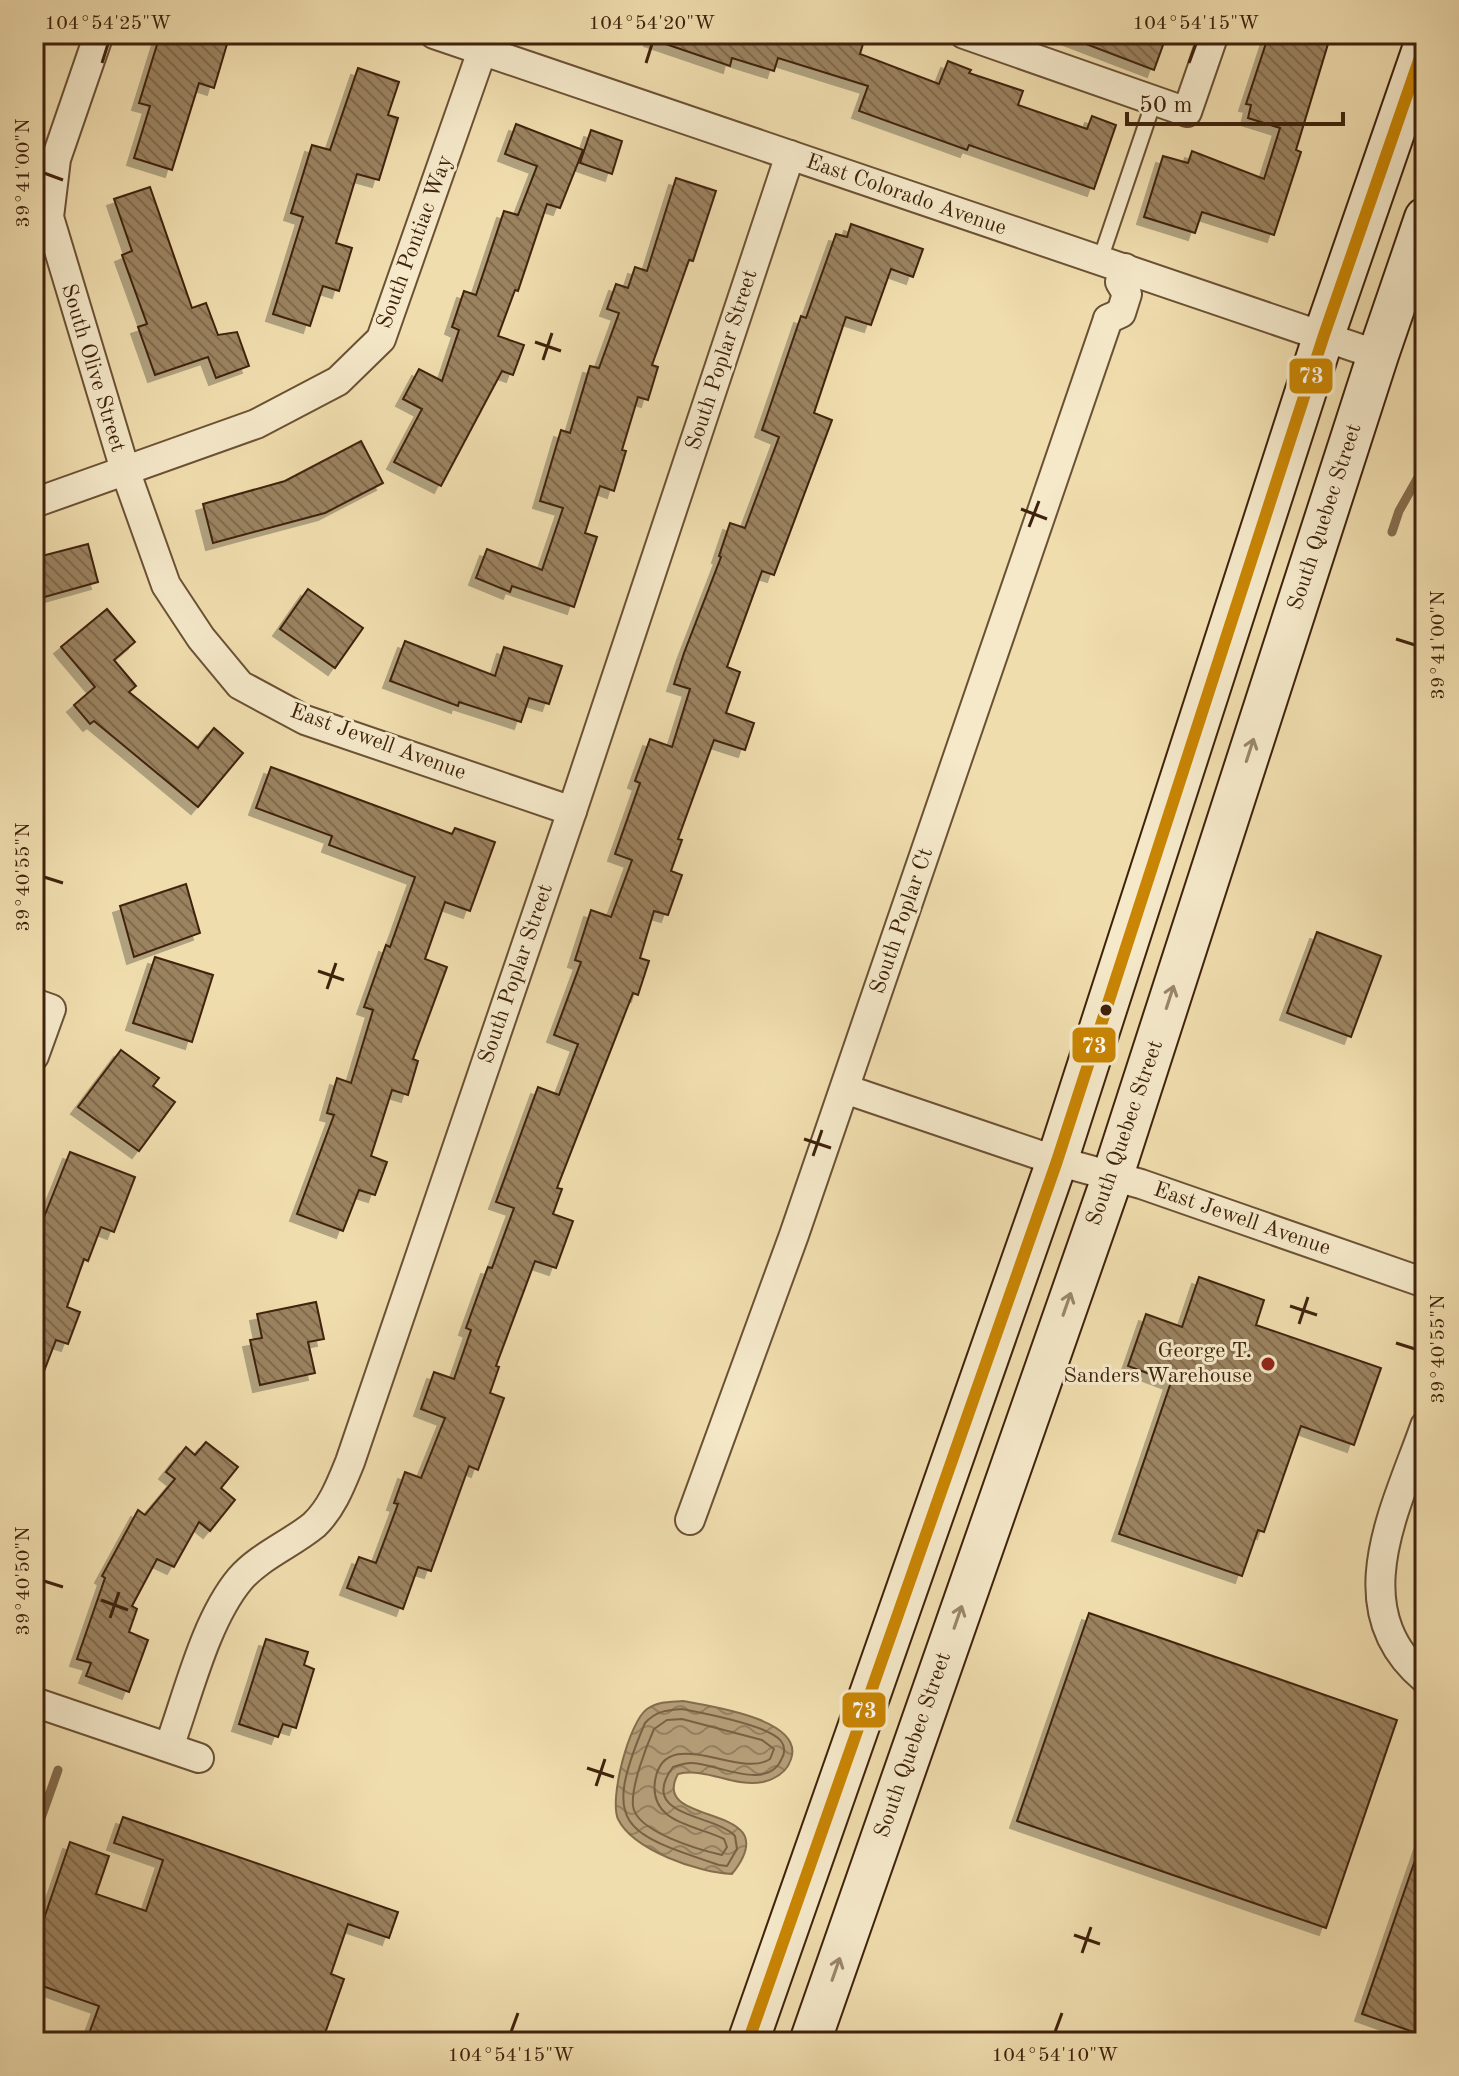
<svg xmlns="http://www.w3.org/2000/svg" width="1459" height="2076" viewBox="0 0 1459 2076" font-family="'Old Standard TT',serif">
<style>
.water{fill:url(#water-waves);stroke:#856c4c;stroke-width:2}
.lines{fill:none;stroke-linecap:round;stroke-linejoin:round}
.shore{stroke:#7a6042;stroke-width:2}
.stream{stroke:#856c4c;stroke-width:9}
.building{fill:url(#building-back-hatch);stroke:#3f220c;stroke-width:2;filter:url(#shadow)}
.service-casing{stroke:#6b5134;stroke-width:18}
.minor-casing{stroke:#6b5134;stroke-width:32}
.secondary-casing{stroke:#3f220c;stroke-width:44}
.service{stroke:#f5e9ca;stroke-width:14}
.minor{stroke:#f5e9ca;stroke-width:28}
.secondary{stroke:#f5e9ca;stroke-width:40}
.bus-1-casing{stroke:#f5e9ca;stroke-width:18}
.bus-1{stroke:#c98503;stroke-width:12}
.oneway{stroke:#9a866b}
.ticks{fill:none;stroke:#3f220c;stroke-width:3}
.bus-dot{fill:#3f220c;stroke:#f5e9ca;stroke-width:3}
.poi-dot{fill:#8f2418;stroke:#f5e9ca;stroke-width:3}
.labels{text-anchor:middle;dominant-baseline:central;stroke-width:6;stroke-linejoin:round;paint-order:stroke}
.street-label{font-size:22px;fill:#3f220c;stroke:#f5e9ca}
.poi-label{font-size:22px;fill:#3f220c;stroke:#f5e9ca;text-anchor:end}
.line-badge{stroke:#f5e9ca;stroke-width:3}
.badge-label{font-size:22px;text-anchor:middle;font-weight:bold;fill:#fff}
.neatline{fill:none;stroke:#3f220c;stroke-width:3}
.ticks-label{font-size:20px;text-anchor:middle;fill:#3f220c}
</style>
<defs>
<pattern id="water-waves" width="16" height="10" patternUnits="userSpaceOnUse" patternTransform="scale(2)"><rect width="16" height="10" fill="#b49d77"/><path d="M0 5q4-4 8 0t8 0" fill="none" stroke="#948060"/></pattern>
<pattern id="building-back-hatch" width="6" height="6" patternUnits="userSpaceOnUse" patternTransform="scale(2)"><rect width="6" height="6" fill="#9b8360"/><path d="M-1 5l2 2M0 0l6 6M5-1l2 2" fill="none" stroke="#806b4e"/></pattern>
<filter id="shadow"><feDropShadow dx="-7" dy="7" stdDeviation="0" flood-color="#0004"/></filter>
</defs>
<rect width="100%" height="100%" fill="#f0ddae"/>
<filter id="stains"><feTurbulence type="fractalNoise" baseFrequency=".0025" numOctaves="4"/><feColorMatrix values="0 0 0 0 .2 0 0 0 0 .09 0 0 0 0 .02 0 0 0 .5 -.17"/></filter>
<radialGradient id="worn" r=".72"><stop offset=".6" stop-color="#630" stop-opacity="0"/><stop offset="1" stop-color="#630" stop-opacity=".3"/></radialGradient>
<path class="water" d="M683 1701C709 1706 805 1719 791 1759 787 1772 775 1779 763 1782 734 1788 707 1767 678 1774 647 1829 791 1800 732 1874 699 1873 633 1850 618 1819 609 1799 629 1722 647 1709 658 1701 671 1702 683 1701Z"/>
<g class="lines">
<g class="shore">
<path d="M682 1709C703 1713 769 1725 781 1741 785 1746 785 1753 782 1758 768 1793 716 1763 691 1763 685 1763 679 1765 673 1767 636 1817 715 1814 735 1836L737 1849 727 1866 719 1865C623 1833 601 1826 645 1723 656 1711 667 1710 682 1709Z"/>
<path d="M682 1719 762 1740 774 1749 770 1759C740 1780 664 1722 655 1781 649 1824 697 1825 724 1839L727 1847 722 1855C700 1850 636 1832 633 1806 631 1786 646 1747 654 1729L667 1720Z"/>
</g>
<g class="stream">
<path d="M1392 532 1399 511 1425 465"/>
<path d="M1423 577 1425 587"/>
<path d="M34 1838 58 1770"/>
</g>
</g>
<g class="building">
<path d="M189 34H230L214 88 199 83 172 170 134 158 150 106 139 103 160 35 186 43Z"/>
<path d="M652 34H866L860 54 939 84 948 61 971 70 969 73 1023 91 1018 105 1087 129 1092 116 1116 125 1094 189 969 145 967 150 859 111 868 86 778 58 774 71 732 58 730 66 651 39Z"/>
<path d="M1065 34H1167L1154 70 1065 36Z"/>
<path d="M1269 34H1331L1296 150 1301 152 1274 235 1202 212 1195 233 1144 217 1163 156 1188 163 1192 151 1264 179 1280 128 1248 118 1251 105 1246 104Z"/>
<path d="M358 68 399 82 388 115 398 118 379 180 357 174 336 243 352 248 339 291 323 286 310 326 273 314 303 217 291 213 312 145 330 150Z"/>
<path d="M516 124 583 150 560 208 547 204 518 291 515 290 498 336 524 345 513 375 502 371 441 486 394 462 422 409 403 399 419 369 442 381 459 330 452 327 464 291 476 295 504 211 518 215 537 166 505 154Z"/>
<path d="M591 130 622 141 612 174 580 163Z"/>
<path d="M676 178 716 191 693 261 689 260 652 365 658 367 648 400 638 397 622 450 626 451 614 491 600 486 585 533 597 537 574 607 512 586 510 592 476 578 487 549 542 570 563 508 540 501 561 430 570 433 590 366 599 368 619 313 607 309 616 284 628 288 635 267 647 271Z"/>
<path d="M150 187 192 308 206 303 218 335 237 332 249 366 216 378 208 357 155 375 138 327 147 324 122 255 132 251 114 199Z"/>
<path d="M851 224 923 249 913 277 891 269 871 325 846 317 814 413 832 420 774 575 762 571 727 667 740 672 726 713 754 723 745 750 714 740 678 839 682 840 671 871 682 875 668 915 654 911 640 958 649 961 638 995 633 993 557 1188 562 1189 553 1214 573 1221 556 1268 535 1261 496 1366 499 1367 490 1393 504 1398 478 1470 469 1466 431 1571 418 1567 403 1609 347 1588 359 1557 376 1563 398 1504 394 1503 405 1472 421 1478 445 1418 421 1409 434 1372 454 1379 471 1330 466 1328 488 1267 492 1268 514 1208 496 1202 538 1087 559 1095 578 1044 554 1035 581 962 575 960 591 910 611 917 632 860 615 854 640 783 635 781 650 739 672 747 690 689 674 684 684 653 721 557 719 556 730 523 745 528 779 437 762 430 801 316 806 318 836 234 847 237Z"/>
<path d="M361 441 383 483 325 513 213 543 203 504 285 481Z"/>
<path d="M88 544 98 582 34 600V558Z"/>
<path d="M308 589 363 628 335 668 280 629Z"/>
<path d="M107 609 135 642 114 660 136 686 129 692 198 748 214 728 243 753 198 807 94 721 90 724 74 705 95 687 61 647Z"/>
<path d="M405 641 495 676 504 647 562 666 549 704 529 698 521 722 459 702 458 706 390 681Z"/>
<path d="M271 767 452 834 455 828 495 842 470 911 445 902 425 959 447 967 413 1059 418 1061 408 1095 392 1090 371 1156 387 1162 375 1195 359 1190 343 1231 297 1214 334 1115 327 1113 337 1078 351 1083 373 1010 364 1007 386 945 390 947 415 877 329 845 332 836 256 808Z"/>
<path d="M186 884 200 933 134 957 120 906Z"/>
<path d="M1317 932 1381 956 1351 1037 1287 1013Z"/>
<path d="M155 957 213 975 192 1042 133 1023Z"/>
<path d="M121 1050 159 1078 153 1086 175 1102 139 1151 78 1107Z"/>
<path d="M70 1152 135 1177 114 1232 101 1227 88 1261 84 1259 67 1307 80 1312 68 1344 56 1340 36 1392H34V1242Z"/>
<path d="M1199 1277 1264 1300 1256 1325 1381 1368 1354 1445 1301 1426 1264 1532 1258 1530 1242 1576 1119 1534 1171 1382 1128 1366 1146 1314 1182 1327Z"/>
<path d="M316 1302 324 1339 308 1342 315 1373 260 1385 250 1340 262 1338 257 1314Z"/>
<path d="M206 1442 238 1467 221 1488 235 1500 210 1531 199 1522 174 1567 157 1559 132 1606 137 1609 129 1632 148 1640 129 1692 86 1676 91 1663 77 1659 105 1578 102 1576 138 1510 145 1515 175 1479 166 1472 186 1447 195 1455Z"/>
<path d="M1089 1613 1397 1720 1326 1928 1017 1821Z"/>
<path d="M266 1639 308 1652 304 1665 314 1669 296 1728 283 1724 278 1737 239 1724Z"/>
<path d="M123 1817 398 1912 389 1938 348 1924 331 1974 344 1979 322 2042H86L99 2006 34 1983V1948L70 1842 109 1856 96 1894 146 1911 163 1860 114 1843Z"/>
<path d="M1421 1843 1425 1844V2036L1362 2014Z"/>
</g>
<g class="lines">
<g class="service-casing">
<path id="service" d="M1100 260 1154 101"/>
</g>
<g class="minor-casing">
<g id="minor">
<path d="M99 34 56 159 49 217 125 470 166 585 201 638 240 685 305 720 572 811"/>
<path d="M434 34 1378 355"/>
<path d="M964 34 1187 112 1214 34"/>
<path d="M1108 319 1121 313 1127 294 1120 282 1125 268"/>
<path d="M34 503 256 424 338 381 381 339 482 51"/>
<path d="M34 1003 51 1009 34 1056"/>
<path d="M845 1089 1057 1161 1141 1184 1425 1283"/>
<path d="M1425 1426C1396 1509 1341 1609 1425 1679"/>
<path d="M690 1520 794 1235 1108 319"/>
<path d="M34 1702 199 1758"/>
<path d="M169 1747C188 1695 205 1621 240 1579 260 1556 291 1544 314 1525 332 1508 341 1484 350 1462L572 811 790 155"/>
</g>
</g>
<g class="secondary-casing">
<g id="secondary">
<path d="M748 2042 1057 1161 1324 335 1425 43"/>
<path d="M810 2042 1112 1178 1378 355 1425 218"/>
</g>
</g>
<use href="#service" class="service"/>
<use href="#minor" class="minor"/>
<use href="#secondary" class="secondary"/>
<g class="bus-1-casing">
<path id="bus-1" d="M748 2042 1057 1161 1324 335 1425 43"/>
</g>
<use href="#bus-1" class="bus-1"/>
</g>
<defs><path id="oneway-shaft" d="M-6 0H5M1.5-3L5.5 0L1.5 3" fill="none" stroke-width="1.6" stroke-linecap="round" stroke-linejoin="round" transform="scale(2)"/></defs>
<g class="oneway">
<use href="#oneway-shaft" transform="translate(1250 750) rotate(-72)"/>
<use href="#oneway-shaft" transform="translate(1170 997) rotate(-72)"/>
<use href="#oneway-shaft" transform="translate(1067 1304) rotate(-71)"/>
<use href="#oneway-shaft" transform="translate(958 1617) rotate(-71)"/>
<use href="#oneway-shaft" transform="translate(836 1969) rotate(-71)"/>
</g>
<path class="ticks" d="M102 63 108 44M646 63 652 44M1189 63 1196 44M44 173 63 180M535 342 561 351M543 360 552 333M1021 509 1047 519M1029 527 1039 501M1396 639 1415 645M44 877 63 883M318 971 344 980M327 989 336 963M804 1139 831 1148M813 1156 822 1130M1290 1306 1317 1315M1299 1324 1308 1297M1396 1343 1415 1349M44 1581 63 1587M101 1600 128 1610M110 1618 119 1592M587 1768 614 1777M596 1786 605 1759M1074 1935 1100 1944M1082 1953 1091 1927M511 2032 518 2013M1055 2032 1062 2013"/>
<circle class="bus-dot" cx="1106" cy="1010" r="7"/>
<circle class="poi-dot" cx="1268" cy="1364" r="8"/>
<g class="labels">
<g class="street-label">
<text transform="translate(906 195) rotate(19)">East Colorado Avenue</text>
<text transform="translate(415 242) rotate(-70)">South Pontiac Way</text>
<text transform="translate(722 360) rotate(-72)">South Poplar Street</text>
<text transform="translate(93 368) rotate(73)">South Olive Street</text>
<text transform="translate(1325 517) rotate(-72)">South Quebec Street</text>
<text transform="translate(378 742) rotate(20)">East Jewell Avenue</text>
<text transform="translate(902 921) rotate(-71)">South Poplar Ct</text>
<text transform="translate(516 974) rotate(-71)">South Poplar Street</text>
<text transform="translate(1125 1133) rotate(-71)">South Quebec Street</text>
<text transform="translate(1242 1219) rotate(19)">East Jewell Avenue</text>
<text transform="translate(913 1745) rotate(-71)">South Quebec Street</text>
</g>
<g class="poi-label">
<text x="1252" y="1351">George T.<tspan x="1252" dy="25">Sanders Warehouse</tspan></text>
</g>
</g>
<g class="line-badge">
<rect x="1288" y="357" width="46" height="38" rx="8" fill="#c98503"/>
<rect x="1071" y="1026" width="46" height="38" rx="8" fill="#c98503"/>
<rect x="841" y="1691" width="46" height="38" rx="8" fill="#c98503"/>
</g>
<g class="badge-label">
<text x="1311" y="383">73</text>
<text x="1094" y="1053">73</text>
<text x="864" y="1718">73</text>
</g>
<rect width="1459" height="2076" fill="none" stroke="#f0ddae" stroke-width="88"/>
<path d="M1127 112v12h216v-12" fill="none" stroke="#3f220c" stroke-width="4"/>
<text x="1139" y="112" font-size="24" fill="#3f220c" stroke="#f5e9ca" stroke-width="6" paint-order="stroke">50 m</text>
<rect x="44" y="44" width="1371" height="1988" class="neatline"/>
<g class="ticks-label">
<text x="108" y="29">104°54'25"W</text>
<text x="652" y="29">104°54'20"W</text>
<text x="1196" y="29">104°54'15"W</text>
<text transform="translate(22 173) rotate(-90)" y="7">39°41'00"N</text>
<text transform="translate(1437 645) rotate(-90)" y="7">39°41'00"N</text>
<text transform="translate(22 877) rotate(-90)" y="7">39°40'55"N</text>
<text transform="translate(1437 1349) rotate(-90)" y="7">39°40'55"N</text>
<text transform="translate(22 1581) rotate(-90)" y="7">39°40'50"N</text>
<text x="511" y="2061">104°54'15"W</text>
<text x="1055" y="2061">104°54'10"W</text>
</g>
<rect width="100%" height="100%" filter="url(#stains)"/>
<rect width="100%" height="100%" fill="url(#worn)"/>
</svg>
